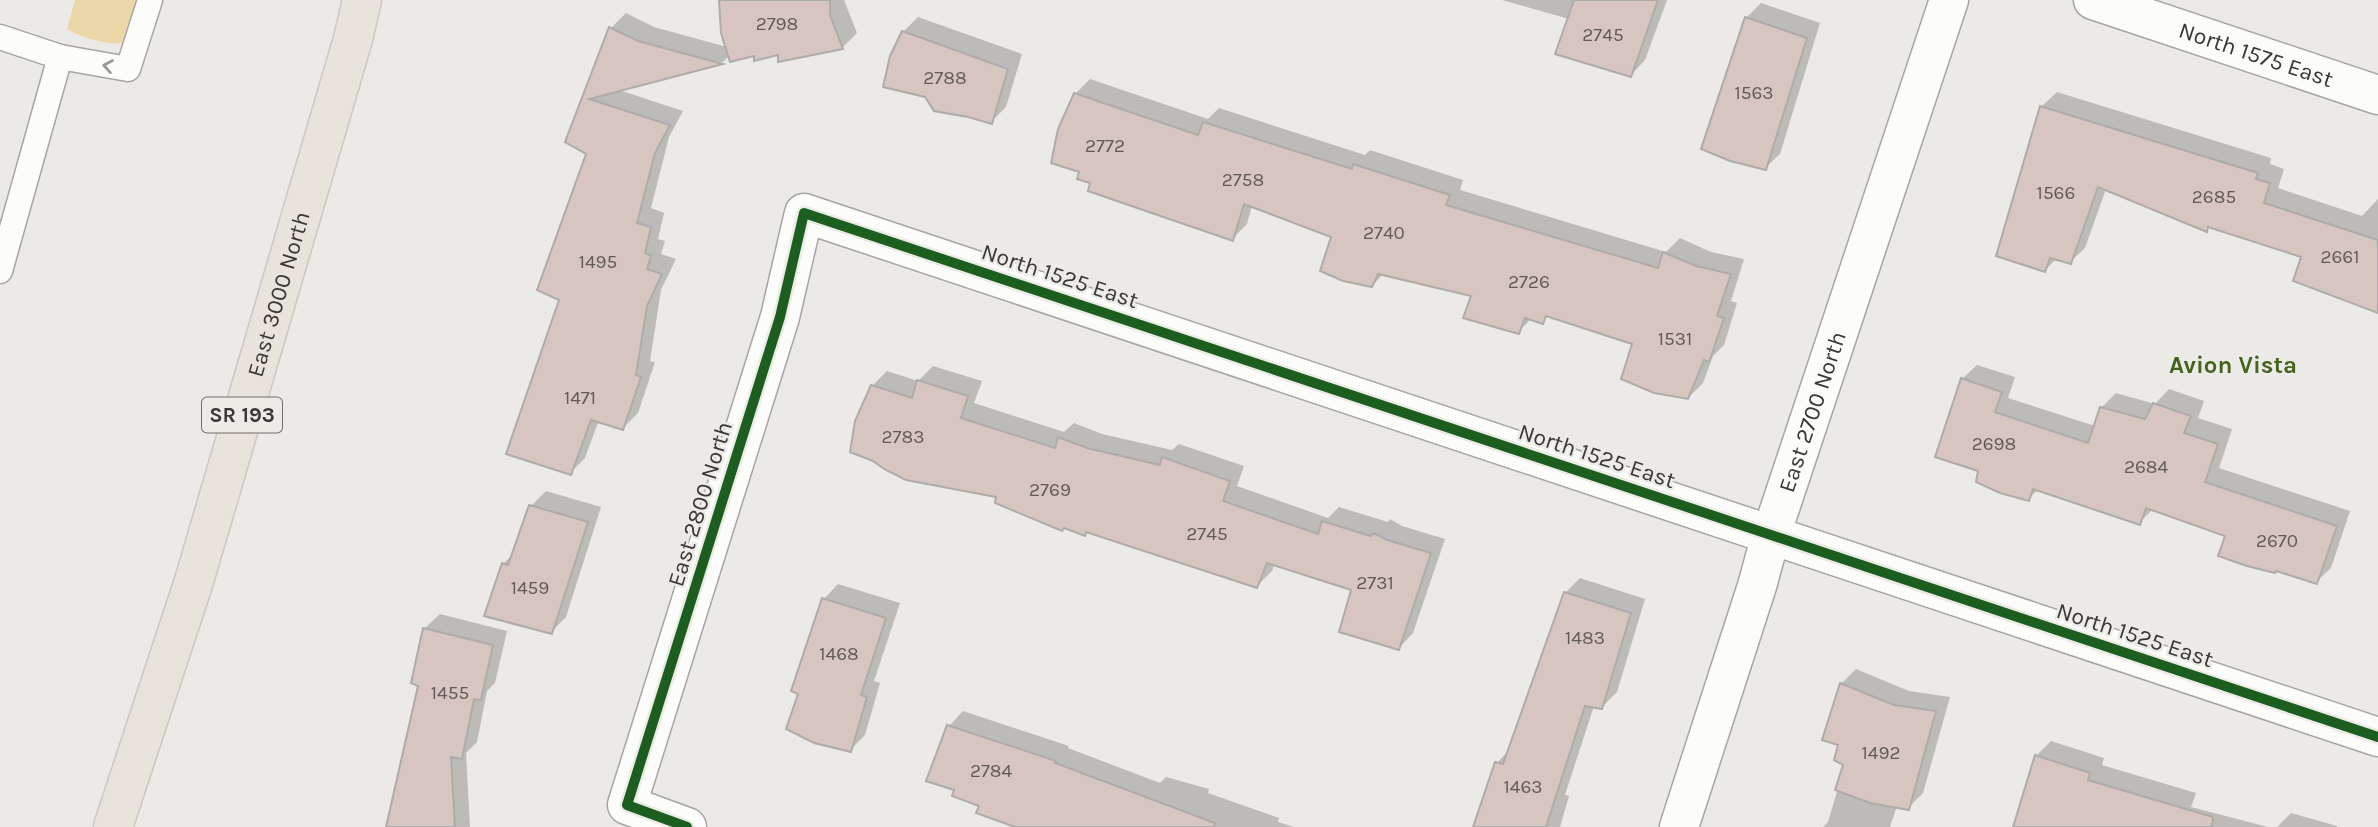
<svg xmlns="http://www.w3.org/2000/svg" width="2378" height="827" viewBox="0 0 2378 827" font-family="Karla,sans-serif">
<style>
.green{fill:#ecd7a8}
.shadow{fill:#0003}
.building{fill:#d7c5bf;stroke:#aeacaa;stroke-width:2}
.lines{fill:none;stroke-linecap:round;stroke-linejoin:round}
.lane-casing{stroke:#a7a5a3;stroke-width:27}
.street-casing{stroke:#a7a5a3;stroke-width:41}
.primary-casing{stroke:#c9c8c6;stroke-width:41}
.lane{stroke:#fcfcfb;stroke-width:24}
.street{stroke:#fcfcfb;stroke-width:38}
.primary{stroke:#e8e3db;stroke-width:38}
.cycleway-casing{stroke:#edebe6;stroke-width:15}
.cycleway{stroke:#1b5e20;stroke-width:10}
.oneway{stroke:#9a9a98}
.labels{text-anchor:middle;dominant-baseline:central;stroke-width:5;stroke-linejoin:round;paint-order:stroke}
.number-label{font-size:19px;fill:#605b58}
.shield{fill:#edebe6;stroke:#6f6e6b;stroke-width:2}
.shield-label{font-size:21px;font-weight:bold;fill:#393836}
.street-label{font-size:23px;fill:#393836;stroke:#edebe6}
.neighbourhood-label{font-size:24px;font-weight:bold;fill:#446220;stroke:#edebe6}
</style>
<rect width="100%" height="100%" fill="#eceae7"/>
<path class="green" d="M75 0H143L128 42C115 48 79 37 67 29Z"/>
<g class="shadow">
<path d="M722 0H844L857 33 842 48 730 55 723 62 619 90 683 111 669 137 651 208 664 213 658 239 665 241 661 254 676 259 661 290 650 361 655 362 638 413 623 428 599 420 585 458 570 473 561 299 588 153 567 141 611 28 626 13 654 27 727 47Z"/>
<path d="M1502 0H1667L1645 60 1631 75 1569 19Z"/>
<path d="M1761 3 1820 23 1780 154 1765 168 1746 18Z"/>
<path d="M918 17 1022 54 1006 107 991 122 926 96 903 32Z"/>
<path d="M1090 79 1208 119 1219 108 1365 155 1370 150 1463 180 1460 190 1666 252 1680 238 1711 252 1744 259 1731 301 1737 303 1724 345 1713 356 1703 383 1688 398 1634 343 1549 315 1542 322 1532 318 1518 332 1473 294 1384 273 1372 286 1333 236 1252 206 1247 224 1232 239 1092 181 1081 171 1075 94Z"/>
<path d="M2057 92 2271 158 2270 164 2284 169 2278 188 2362 216 2378 199V311L2303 256 2211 226 2207 230 2106 189 2085 248 2070 262 2057 258 2045 270 1999 255 2042 106Z"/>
<path d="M1977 365 2015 377 2008 398 2095 426 2101 408 2116 393 2155 404 2169 389 2204 401 2198 418 2232 429 2219 468 2350 511 2331 568 2316 582 2227 535 2153 509 2139 523 2039 489 2028 499 1980 470 1962 379Z"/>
<path d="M933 366 982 381 974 403 1064 432 1074 423 1102 434 1172 450 1179 444 1244 466 1237 486 1328 518 1339 507 1388 522 1390 519 1402 526 1445 539 1413 633 1399 648 1354 589 1275 563 1272 571 1257 586 1088 530 1085 534 872 386 887 371 918 381Z"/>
<path d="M546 491 601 507 566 617 551 632 503 564 515 552 531 506Z"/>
<path d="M1580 578 1645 599 1617 692 1602 707 1594 706 1565 795 1569 796 1560 827H1475L1497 763 1509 750 1565 593Z"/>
<path d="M838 584 900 603 874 681 880 683 865 735 850 750 800 693 824 599Z"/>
<path d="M440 614 507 631 495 683 487 691 477 742 466 753 470 827H391L420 685 413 682 425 628Z"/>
<path d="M1856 669 1909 691 1950 697 1923 793 1908 808 1897 806 1890 827H1823L1828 822 1845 764 1841 744V684Z"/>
<path d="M963 711 1069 746 1068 748 1160 783 1166 777 1209 789 1208 793 1279 818 1278 822 1294 827H1052L949 726Z"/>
<path d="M2051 741 2104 758 2102 765 2196 793 2191 807 2268 827H2015L2036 756Z"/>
<path d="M2291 813 2337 826V827H2277Z"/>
</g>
<g class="building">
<path d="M719 0H830V15L843 49 778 62V55L754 61V56L730 62 721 33Z"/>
<path d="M1574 0H1658L1631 77 1555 54Z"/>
<path d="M1745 17 1807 38 1766 170 1730 161 1701 149Z"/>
<path d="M609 27 638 41 723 64 589 99 670 125 655 153 637 223 651 227 645 253 651 256 647 269 662 274 647 306 636 375 641 377 623 430 591 420 571 475 506 454 559 300 537 290 586 154 565 142Z"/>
<path d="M902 31 1008 69 992 124 968 117 934 111 925 97 883 87 890 56Z"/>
<path d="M1074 93 1198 135 1203 122 1352 169 1353 164 1450 195 1446 205 1658 268 1663 252 1696 266 1731 274 1717 316 1724 318 1709 362 1704 360 1688 399 1654 393 1621 379 1632 344 1546 316 1543 324 1525 318 1519 334 1463 318 1471 296 1378 274 1372 287 1343 281 1320 271 1331 237 1244 204 1233 241 1088 191 1090 183 1077 179 1079 172 1051 163 1058 129Z"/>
<path d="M2040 106 2258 173 2256 179 2270 183 2264 203 2378 240V313L2293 281 2301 257 2208 227 2207 232 2098 187 2071 264 2050 258 2045 272 1996 256Z"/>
<path d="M1961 378 2002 392 1995 412 2088 443 2100 407 2145 419 2153 403 2191 416 2184 433 2218 444 2205 482 2337 526 2317 584 2276 571 2275 573 2247 566 2218 556 2225 536 2146 508 2140 525 2033 489 2029 501 2000 493 1976 482 1978 471 1935 457Z"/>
<path d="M917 380 968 396 961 418 1055 448 1058 437 1087 448 1160 465 1162 457 1230 481 1223 501 1318 534 1322 521 1371 536 1374 533 1387 540 1431 553 1399 650 1339 632 1351 590 1267 563 1257 588 1086 532 1085 536 1064 528 1062 531 995 503 996 497 906 480 884 469 873 461 850 452 855 421 871 385 912 398Z"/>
<path d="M529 505 588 522 552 634 484 616 502 563 508 565Z"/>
<path d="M1564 592 1631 613 1602 709 1585 706 1546 827H1473L1495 762 1503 764Z"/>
<path d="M822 598 886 618 861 695 867 697 851 752 814 743 786 729 798 694 791 691Z"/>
<path d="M423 628 493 645 481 700 474 699 462 759 451 757 455 827H386L418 686 411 683Z"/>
<path d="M1840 683 1894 705 1936 711 1909 810 1870 803 1835 790 1843 765 1834 760 1838 745 1822 740Z"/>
<path d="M947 725 1056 761 1055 763 1215 823 1214 827H1015L976 813 979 806 952 796 954 790 926 781Z"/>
<path d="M2035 755 2090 773 2088 780 2213 817 2212 827H2013Z"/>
</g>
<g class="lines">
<g class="lane-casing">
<g id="lane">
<path d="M0 37 60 57 128 69 150 0"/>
<path d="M0 271 60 57"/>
</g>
</g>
<g class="street-casing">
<g id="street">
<path id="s1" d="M2093 0 2378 95"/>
<path d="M687 827 627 805 780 317 804 213 2378 737"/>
<path id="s2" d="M1679 827 1757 586 1771 535 1949 0"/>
</g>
</g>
<g class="primary-casing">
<g id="primary">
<path id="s3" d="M113 827 194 581 353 39 362 0"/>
</g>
</g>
<use href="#lane" class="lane"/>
<use href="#street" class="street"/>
<use href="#primary" class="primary"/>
<g class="cycleway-casing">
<path id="cycleway" d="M687 827 627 805 780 317 804 213 2378 737"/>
</g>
<use href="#cycleway" class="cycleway"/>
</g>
<defs><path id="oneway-chevron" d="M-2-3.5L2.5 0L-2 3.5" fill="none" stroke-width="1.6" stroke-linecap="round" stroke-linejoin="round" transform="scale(1.75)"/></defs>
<use class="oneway" href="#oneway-chevron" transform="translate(108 66) rotate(-170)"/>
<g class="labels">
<g class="number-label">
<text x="777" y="24">2798</text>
<text x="1603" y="35">2745</text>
<text x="945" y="78">2788</text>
<text x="1754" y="93">1563</text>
<text x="1105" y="146">2772</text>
<text x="1243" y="180">2758</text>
<text x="2056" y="193">1566</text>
<text x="2214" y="197">2685</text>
<text x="1384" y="233">2740</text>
<text x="2340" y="257">2661</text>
<text x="598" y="262">1495</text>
<text x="1529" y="282">2726</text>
<text x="1675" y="339">1531</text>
<text x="580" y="398">1471</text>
<text x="903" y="437">2783</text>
<text x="1994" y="444">2698</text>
<text x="2146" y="467">2684</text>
<text x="1050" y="490">2769</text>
<text x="1207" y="534">2745</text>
<text x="2277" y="541">2670</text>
<text x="1375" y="583">2731</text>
<text x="530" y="588">1459</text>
<text x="1585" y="638">1483</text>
<text x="839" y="654">1468</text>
<text x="450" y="693">1455</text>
<text x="1881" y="753">1492</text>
<text x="991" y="771">2784</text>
<text x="1523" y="787">1463</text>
</g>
<rect class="shield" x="202" y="397.5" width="80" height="35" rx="5"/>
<g class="shield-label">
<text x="242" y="415">SR 193</text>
</g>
<g class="street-label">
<text stroke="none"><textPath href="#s1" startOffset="172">North 1575 East</textPath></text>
<text transform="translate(1060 276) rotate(18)">North 1525 East</text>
<text stroke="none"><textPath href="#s3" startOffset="558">East 3000 North</textPath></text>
<text stroke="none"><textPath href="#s2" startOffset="436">East 2700 North</textPath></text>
<text transform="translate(1597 456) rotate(18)">North 1525 East</text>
<text transform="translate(700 504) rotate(-73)">East 2800 North</text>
<text transform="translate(2135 635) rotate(18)">North 1525 East</text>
</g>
<g class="neighbourhood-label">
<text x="2233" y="365">Avion Vista</text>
</g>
</g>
</svg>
